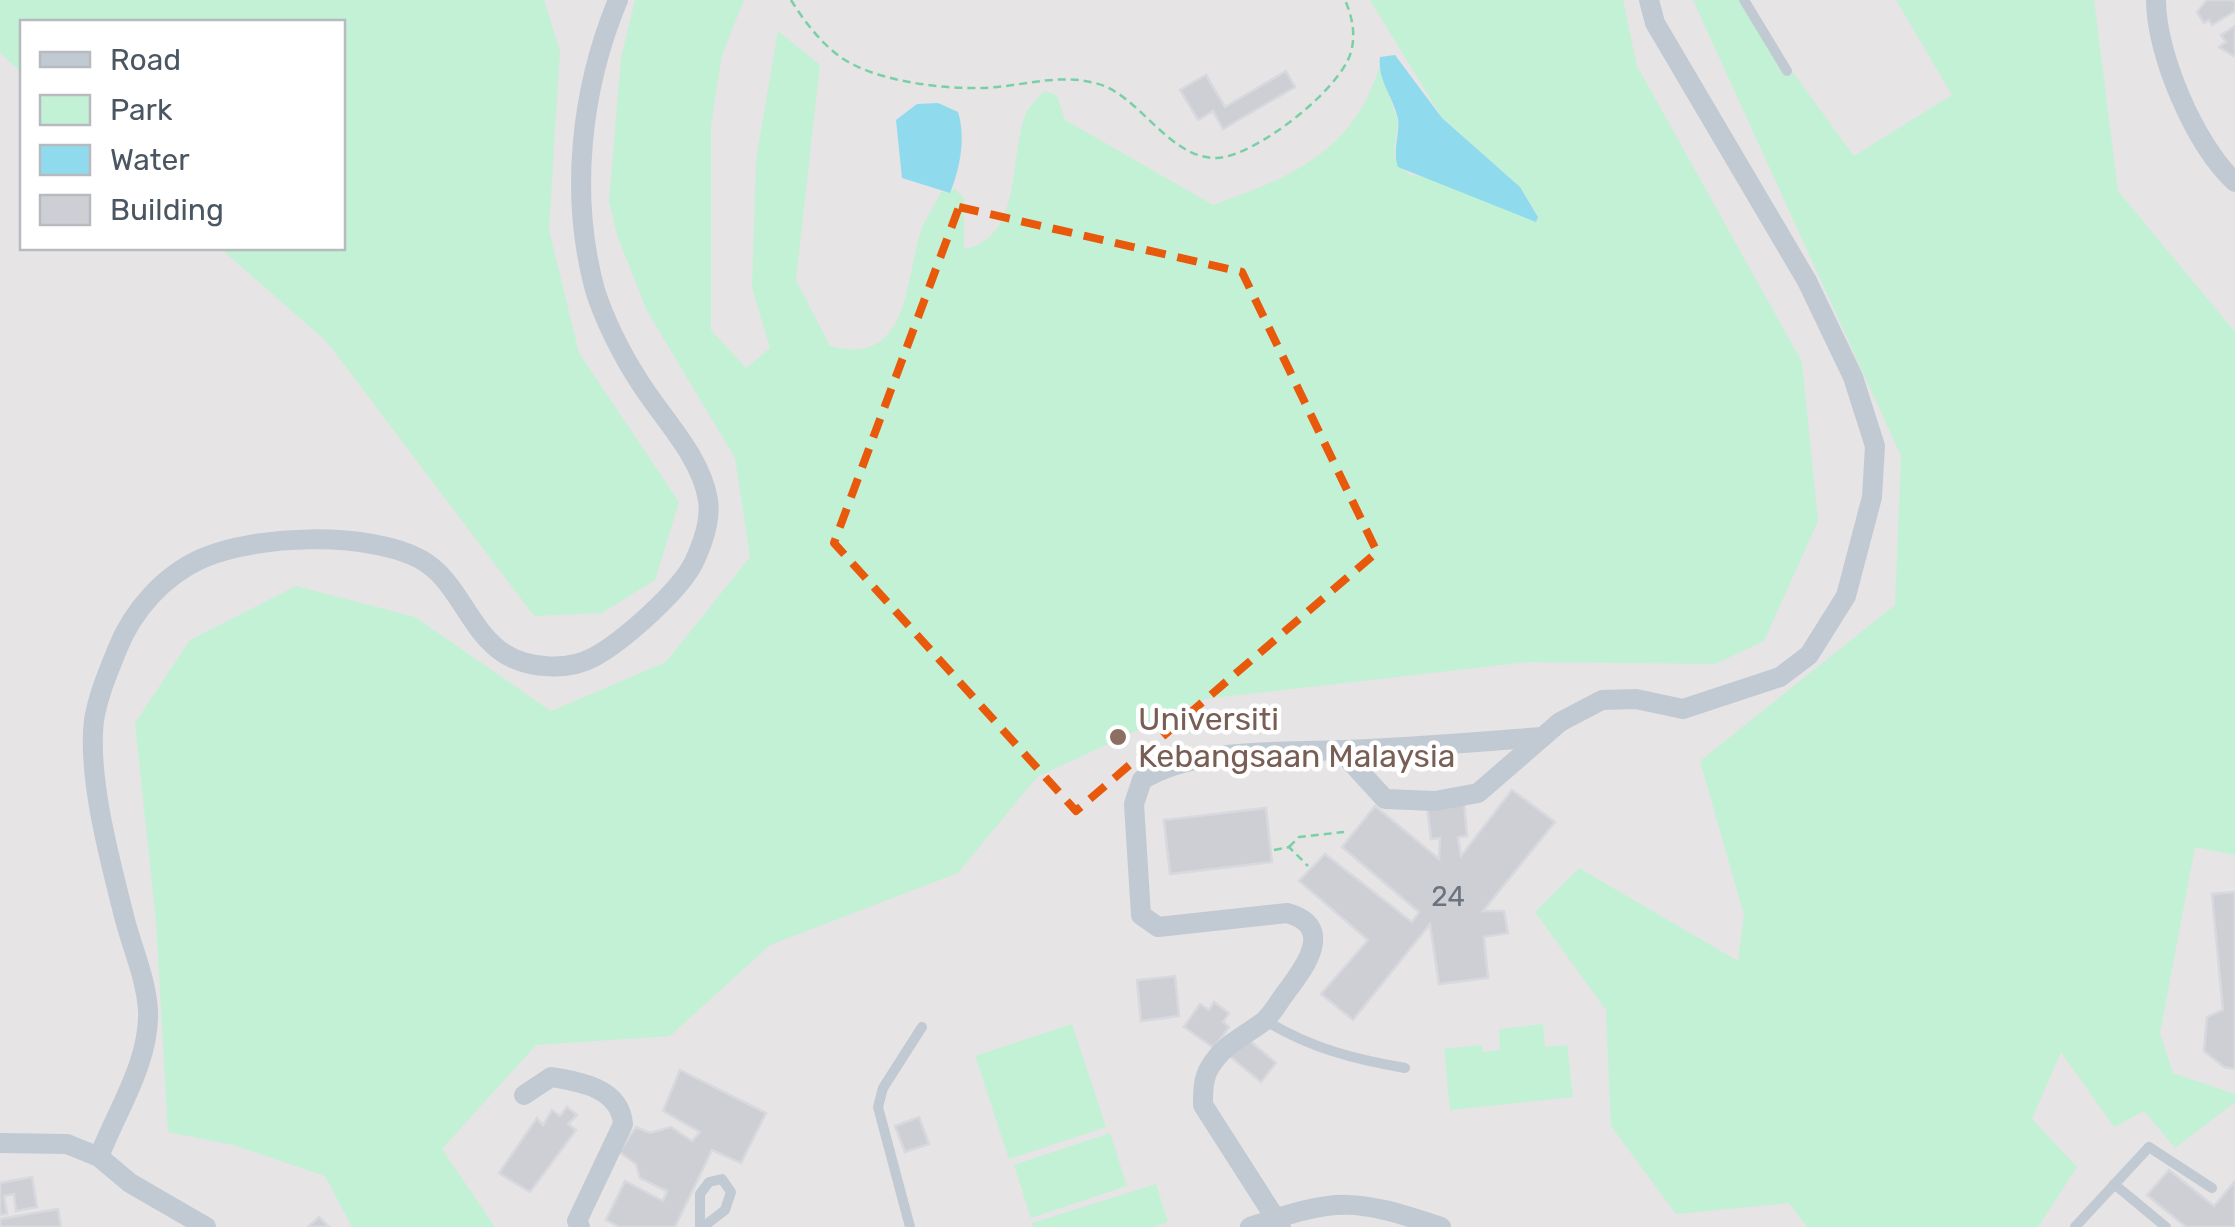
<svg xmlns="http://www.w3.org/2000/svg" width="2235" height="1227" viewBox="0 0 2235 1227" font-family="Rubik,sans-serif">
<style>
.education{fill:#e6e4e5;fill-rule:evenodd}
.green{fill:#c3f1d5}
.water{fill:#90daee}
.building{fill:#cdcfd5;stroke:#d7d9de;stroke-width:2.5}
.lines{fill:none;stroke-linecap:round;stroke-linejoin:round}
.path{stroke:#7ad0a6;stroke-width:2.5;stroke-dasharray:8 5;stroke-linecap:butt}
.lane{stroke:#c1cad2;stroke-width:10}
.street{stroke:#c1cad2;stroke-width:20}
.marked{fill:none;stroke:#e8590c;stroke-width:8;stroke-dasharray:20 12;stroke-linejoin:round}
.education-dot{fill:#8d6e63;stroke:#fff;stroke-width:4}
.labels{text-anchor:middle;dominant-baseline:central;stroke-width:9;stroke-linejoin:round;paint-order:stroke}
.number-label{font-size:28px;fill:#6b747e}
.education-label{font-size:32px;fill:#785e54;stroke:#fff;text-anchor:start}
</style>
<rect width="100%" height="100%" fill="#f5f3f3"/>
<path class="education" d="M0 0H2235V1227H0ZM22 22H342V248H22Z"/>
<g class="green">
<path d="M0 0H544L560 51 549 230 579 353 679 502 655 580 602 613 534 616 327 342 220 248H342V22H22V73L0 53Z"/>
<path d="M635 0H744L722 55 711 125V330L746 368 770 348 752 288 756 159 778 31 820 65 796 280 830 346C911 368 904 279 922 228 927 216 935 204 941 192L955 189 964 198V249C1023 238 1009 157 1025 116 1028 107 1038 98 1044 91L1057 95 1065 120 1213 205C1290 178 1353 152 1379 68L1398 121 1394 156 1408 174 1429 178 1536 221 1538 216 1520 187 1442 118 1370 0H1623L1637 66 1802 362 1818 521 1764 641 1715 664 1528 662 1205 699 1037 777 958 873 770 945 670 1036 536 1045 442 1149 495 1227H352L325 1176 233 1145 168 1132 156 922 135 723 190 640 296 586 415 617 551 711 666 662 750 557 735 458 647 311 617 235 609 201 621 58Z"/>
<path d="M1693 0H1740L1854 156 1952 95 1896 0H2094L2118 191 2235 332V855L2195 847 2160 1033 2173 1073 2235 1094V1102L2175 1148 2144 1111 2114 1127 2061 1052 2032 1119 2077 1167 2038 1227H1807L1789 1203 1676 1214 1611 1126 1606 1010 1535 912 1579 868 1738 961 1744 915 1700 761 1895 605 1901 456Z"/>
<path d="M1072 1024 1106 1127 1009 1159 975 1056Z"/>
<path d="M1543 1024 1545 1047 1567 1045 1573 1097 1450 1110 1444 1049 1482 1045 1483 1052 1500 1050 1499 1029Z"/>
<path d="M1110 1133 1127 1186 1031 1218 1014 1165Z"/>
<path d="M1156 1184 1168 1222 1153 1227H1033L1032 1223Z"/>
</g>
<g class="water">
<path d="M1395 55 1442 118 1520 187 1538 217 1536 222 1398 167C1392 150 1400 136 1398 119 1394 98 1377 80 1380 57Z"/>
<path d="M938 103 958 112C966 139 960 167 950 193L902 178 896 120 917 104Z"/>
</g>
<g class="building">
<path d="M2207 0H2235V11L2212 25 2209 20 2204 23 2197 12Z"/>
<path d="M2235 26V55L2233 56 2219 47 2226 42 2221 35Z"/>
<path d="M1286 71 1295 87 1223 129 1213 111 1198 120 1180 90 1206 75 1225 107Z"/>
<path d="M1512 790 1555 822 1483 911H1504L1508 933 1484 937 1488 978 1439 984 1430 924 1353 1020 1321 994 1368 940 1299 881 1325 854 1412 922 1419 912 1342 847 1375 806 1439 859 1440 838 1431 839 1427 807 1464 801 1467 836 1458 837 1461 856Z"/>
<path d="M1266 808 1272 862 1170 874 1164 820Z"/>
<path d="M2235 892V1069L2224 1067 2204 1051 2207 1017 2223 1010 2212 894Z"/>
<path d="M1175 976 1179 1016 1141 1021 1137 980Z"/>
<path d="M1214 1002 1229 1013 1223 1022 1229 1027 1214 1048 1184 1027 1200 1004 1209 1010Z"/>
<path d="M1243 1035 1276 1063 1261 1082 1227 1054Z"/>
<path d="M680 1070 766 1113 741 1163 712 1150 675 1227H619L606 1220 625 1181 663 1201 667 1191 640 1178 636 1164 619 1152 636 1127 650 1133 671 1127 692 1141 700 1132 663 1111Z"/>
<path d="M567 1107 577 1115 568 1124 576 1130 530 1192 499 1173 537 1118 543 1125 552 1110 560 1116Z"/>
<path d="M919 1117 929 1144 905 1152 895 1126Z"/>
<path d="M2169 1170 2214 1206 2235 1181V1227H2186L2147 1195Z"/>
<path d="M32 1177 37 1207 16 1211 14 1194 4 1196 7 1214 0 1215V1183Z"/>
<path d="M58 1209 61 1227H0V1219Z"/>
<path d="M319 1217 329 1227H308Z"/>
</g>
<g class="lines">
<g class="path">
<path d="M791 0C806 24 827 52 854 65 888 82 944 89 981 88 1021 87 1056 73 1095 83 1139 93 1168 159 1217 158 1256 156 1341 89 1351 52 1356 34 1352 16 1345 0"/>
<path d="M1289 847 1299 837 1344 832"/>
<path d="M1274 850 1289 847 1308 866"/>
</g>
<g class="lane">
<path d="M1744 0 1787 71"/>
<path d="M1266 1021C1311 1048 1353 1059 1405 1068"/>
<path d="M2114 1184 2166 1227"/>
<path d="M700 1227V1194L709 1182 722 1179 731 1192 725 1210 703 1227"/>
<path d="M910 1227 878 1107 883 1088 922 1027"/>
<path d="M2075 1227 2149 1147 2212 1188"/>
</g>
<g class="street">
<path d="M2156 0C2156 54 2195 145 2235 182"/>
<path d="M1340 750 1385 799 1435 801 1478 793 1560 722 1602 700 1636 699 1683 709 1780 677 1809 655 1846 596 1872 497 1875 446 1853 377 1807 281 1655 23 1649 0"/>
<path d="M524 1095 551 1077C581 1082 620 1088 623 1124L577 1221 580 1227"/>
<path d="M0 1143 67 1144 99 1157 130 1183 206 1227"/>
<path d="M99 1157C117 1110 150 1062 148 1010 146 979 133 950 125 920 111 864 87 778 94 720 98 696 108 672 117 650 132 611 164 575 203 558 256 535 368 531 420 559 459 580 468 631 505 654 529 669 569 671 594 657 622 642 680 591 694 562 702 545 711 520 708 500 701 456 662 418 639 381 622 355 604 319 595 290 569 195 581 89 618 0"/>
<path d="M1250 1227C1338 1197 1354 1198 1441 1227"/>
<path d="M1281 1227 1203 1105C1203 1091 1203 1078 1210 1067 1224 1044 1243 1037 1263 1022 1272 1015 1279 1001 1287 991 1306 966 1335 926 1287 913L1158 927 1141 915 1134 804 1142 780C1194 747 1283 753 1343 750 1410 748 1476 742 1542 737"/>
</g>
</g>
<path class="marked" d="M959 207 1242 272 1377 552 1076 811 834 543Z"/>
<circle class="education-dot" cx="1118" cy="737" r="10"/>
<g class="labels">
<g class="number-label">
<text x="1448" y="896">24</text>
</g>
<g class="education-label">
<text x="1138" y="719">Universiti<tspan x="1138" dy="37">Kebangsaan Malaysia</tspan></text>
</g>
</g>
<rect x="20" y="20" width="325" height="230" fill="#ffffff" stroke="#b7bbc0" stroke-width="2.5"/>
<rect x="40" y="52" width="50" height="15" fill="#c1cad2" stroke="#b7bbc0" stroke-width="2.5"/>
<text x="110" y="70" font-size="30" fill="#4a5661">Road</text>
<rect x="40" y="95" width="50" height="30" fill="#c3f1d5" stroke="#b7bbc0" stroke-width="2.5"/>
<text x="110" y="120" font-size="30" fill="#4a5661">Park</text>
<rect x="40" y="145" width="50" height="30" fill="#90daee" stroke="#b7bbc0" stroke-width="2.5"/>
<text x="110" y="170" font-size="30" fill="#4a5661">Water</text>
<rect x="40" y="195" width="50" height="30" fill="#cdcfd5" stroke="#b7bbc0" stroke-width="2.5"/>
<text x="110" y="220" font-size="30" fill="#4a5661">Building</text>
</svg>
